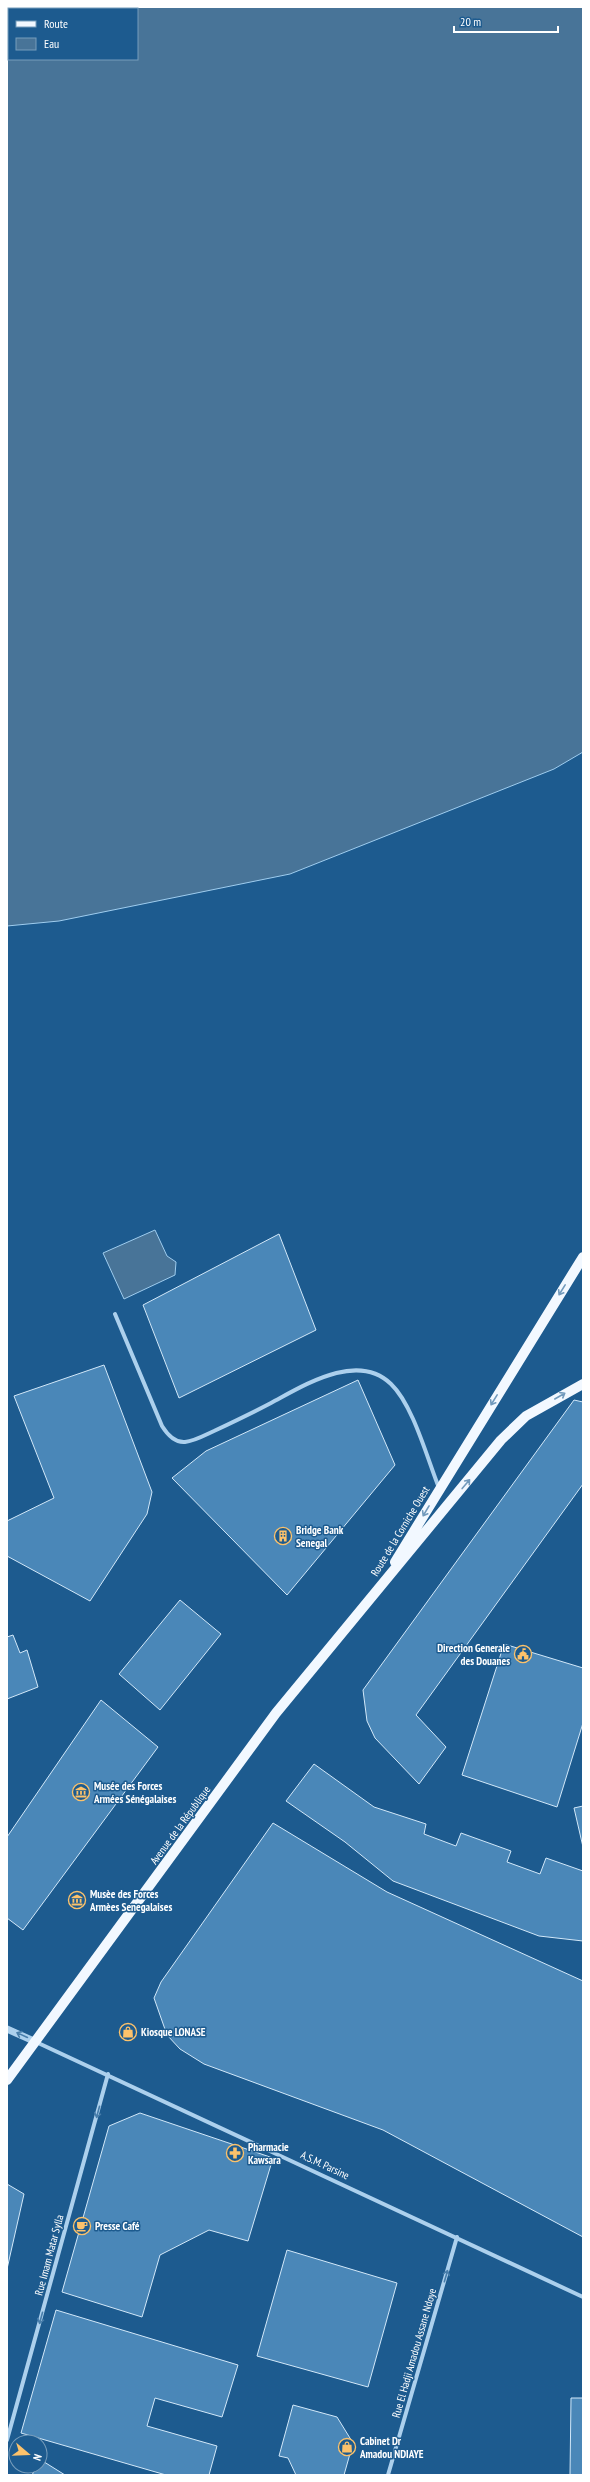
<svg xmlns="http://www.w3.org/2000/svg" width="590" height="2482" viewBox="0 0 590 2482" font-family="'PT Sans Narrow',sans-serif">
	<style>
		.water { fill: #487498; stroke: #9fcdef; fill-rule: evenodd }
		.building { fill: #4a87b8; stroke: #d2e8f9 }
		.lines { fill: none; stroke-linecap: round; stroke-linejoin: round }
		.minor { stroke: #acd0ed; stroke-width: 4 }
		.tertiary { stroke: #acd0ed; stroke-width: 7 }
		.primary { stroke: #f2f8ff; stroke-width: 10 }
		.oneway { stroke: #729abc }
		.oneway2 { stroke: #487eab }
		.labels { text-anchor: middle; stroke-width: 3; stroke-linejoin: round; paint-order: stroke }
		.poi-label { font-size: 11px; font-weight: bold; fill: #fff; stroke: #1d5b8f; text-anchor: start }
		.street-label { font-size: 11px; fill: #fff; stroke: #1d5b8f }
	</style>
	<rect width="100%" height="100%" fill="#1d5b8f"/>
	<path class="water" d="M 7,7 L 583,7 L 583,752 L 554,769 L 290,874 L 59,921 L 7,926 ZM 9,9 L 137,9 L 137,59 L 9,59 Z
		M 155,1230 L 167,1256 L 176,1262 L 175,1275 L 124,1299 L 103,1253 Z"/>
	<path class="building" d="M 279,1234 L 316,1330 L 179,1398 L 143,1305 Z
		M 104,1365 L 152,1492 L 147,1514 L 90,1601 L 7,1556 L 7,1521 L 54,1498 L 14,1396 Z
		M 358,1380 L 395,1465 L 287,1595 L 172,1478 L 206,1451 Z
		M 574,1400 L 583,1402 L 583,1484 L 416,1715 L 446,1747 L 419,1784 L 375,1738 L 367,1721 L 363,1690 Z
		M 180,1600 L 221,1634 L 160,1710 L 119,1674 Z
		M 13,1635 L 20,1653 L 27,1650 L 38,1687 L 7,1699 L 7,1637 Z
		M 504,1644 L 583,1668 L 583,1723 L 557,1807 L 462,1775 Z
		M 101,1700 L 158,1747 L 23,1930 L 7,1918 L 7,1837 Z
		M 314,1764 L 374,1807 L 426,1824 L 424,1834 L 456,1846 L 461,1833 L 511,1851 L 507,1862 L 540,1874 L 546,1858 L 583,1871 L 583,1941 L 539,1936 L 393,1881 L 345,1842 L 286,1801 Z
		M 583,1806 L 583,1847 L 574,1808 Z
		M 273,1823 L 387,1892 L 583,1981 L 583,2237 L 383,2130 L 204,2064 L 180,2049 L 167,2035 L 154,1998 L 161,1982 Z
		M 140,2113 L 273,2158 L 248,2241 L 209,2230 L 160,2255 L 142,2317 L 62,2292 L 109,2126 Z
		M 7,2184 L 24,2194 L 7,2269 Z
		M 287,2250 L 397,2283 L 368,2387 L 257,2356 Z
		M 56,2310 L 238,2365 L 222,2417 L 155,2398 L 147,2426 L 217,2446 L 209,2475 L 166,2475 L 21,2433 Z
		M 571,2398 L 583,2398 L 583,2475 L 570,2475 Z
		M 293,2405 L 337,2417 L 353,2443 L 344,2475 L 296,2475 L 288,2458 L 279,2456 Z
		M 41,2460 L 65,2475 L 32,2475 L 37,2466 L 40,2466 Z"/>
	<g class="lines">
		<path class="minor" d="M 115,1314 L 162,1426 C 167,1434 174,1443 185,1442 C 195,1441 205,1435 214,1431 C 233,1422 252,1413 271,1403 C 303,1386 357,1351 391,1384 C 413,1405 427,1458 439,1488
			M 36,2042 L 583,2297
			M 7,2440 L 108,2074
			M 388,2475 L 457,2237"/>
		<path class="tertiary" d="M 7,2029 L 36,2042"/>
		<path class="primary" d="M 395,1562 L 583,1257
			M 7,2080 L 276,1713 L 501,1440 L 526,1416 L 583,1384"/>
	</g>
	<defs><path id="oneway-shaft" d="M-6 0H5M1.5-3L5.5 0L1.5 3" fill="none" stroke-width="1.6" stroke-linecap="round" stroke-linejoin="round"/></defs>
	<g class="oneway">
		<use href="#oneway-shaft" transform="translate(562 1290) rotate(122)"/>
		<use href="#oneway-shaft" transform="translate(560 1396) rotate(-30)"/>
		<use href="#oneway-shaft" transform="translate(494 1400) rotate(122)"/>
		<use href="#oneway-shaft" transform="translate(466 1484) rotate(-50)"/>
		<use href="#oneway-shaft" transform="translate(426 1511) rotate(121)"/>
	</g>
	<g class="oneway2">
		<use href="#oneway-shaft" transform="translate(22 2035) rotate(-155)"/>
		<use href="#oneway-shaft" transform="translate(98 2112) rotate(105)"/>
		<use href="#oneway-shaft" transform="translate(446 2276) rotate(-74)"/>
		<use href="#oneway-shaft" transform="translate(41 2318) rotate(105)"/>
	</g>
	<defs>
		<g id="building-ring" transform="scale(0.9)"><circle r="9.5" fill="#1d5b8f" stroke="#fcc26b" stroke-width="1.5"/><path d="M-4-6H4V6H1V3H-1V6H-4ZM-2.5-4.3h1.7v1.8h-1.7ZM.8-4.3h1.7v1.8H.8ZM-2.5-1h1.7V.8h-1.7ZM.8-1h1.7V.8H.8Z" fill="#fcc26b"/></g>
		<g id="civic-ring" transform="scale(0.9)"><circle r="9.5" fill="#1d5b8f" stroke="#fcc26b" stroke-width="1.5"/><path d="M-.6-6.5H3V-4.5H.6V-3L4-1V1h2V6H-6V1h2V-1L-.6-3ZM-1.2 2.5V6h2.4V2.5Z" fill="#fcc26b"/></g>
		<g id="museum-ring" transform="scale(0.9)"><circle r="9.5" fill="#1d5b8f" stroke="#fcc26b" stroke-width="1.5"/><path d="M0-6L6-3V-2H-6V-3ZM-5-1h2V3h-2ZM-1-1h2V3h-2ZM3-1h2V3H3ZM-6 4H6V6H-6Z" fill="#fcc26b"/></g>
		<g id="shop-ring" transform="scale(0.9)"><circle r="9.5" fill="#1d5b8f" stroke="#fcc26b" stroke-width="1.5"/><path d="M-5-2.5h2.3a2.7 3.5 0 0 1 5.4 0H5L5.5 6h-11ZM-1.5-2.5h3a1.5 2.3 0 0 0-3 0Z" fill="#fcc26b"/></g>
		<g id="pharmacy-ring" transform="scale(0.9)"><circle r="9.5" fill="#1d5b8f" stroke="#fcc26b" stroke-width="1.5"/><path d="M-2-6h4v4h4v4h-4v4h-4v-4h-4v-4h4Z" fill="#fcc26b"/></g>
		<g id="cafe-ring" transform="scale(0.9)"><circle r="9.5" fill="#1d5b8f" stroke="#fcc26b" stroke-width="1.5"/><path d="M-5.5-4.5H6V0H3Q3 3.5 0 3.5H-2.5Q-5.5 3.5-5.5 0ZM3-3.2v2h1.7v-2ZM-6 4.5H4V6H-6Z" fill="#fcc26b"/></g>
	</defs>
	<g fill-rule="evenodd">
		<use href="#building-ring" x="283" y="1536"/>
		<use href="#civic-ring" x="523" y="1654"/>
		<use href="#museum-ring" x="81" y="1792"/>
		<use href="#museum-ring" x="77" y="1900"/>
		<use href="#shop-ring" x="128" y="2032"/>
		<use href="#pharmacy-ring" x="235" y="2153"/>
		<use href="#cafe-ring" x="82" y="2226"/>
		<use href="#shop-ring" x="347" y="2447"/>
	</g>
	<g class="labels">
		<g class="poi-label">
			<text x="296" y="1534">Bridge Bank<tspan x="296" dy="13">Senegal</tspan></text>
			<text x="510" y="1652" text-anchor="end">Direction Generale<tspan x="510" dy="13">des Douanes</tspan></text>
			<text x="94" y="1790">Musée des Forces<tspan x="94" dy="13">Armées Sénégalaises</tspan></text>
			<text x="90" y="1898">Musèe des Forces<tspan x="90" dy="13">Armèes Senegalaises</tspan></text>
			<text x="141" y="2036">Kiosque LONASE</text>
			<text x="248" y="2151">Pharmacie<tspan x="248" dy="13">Kawsara</tspan></text>
			<text x="95" y="2230">Presse Café</text>
			<text x="360" y="2445">Cabinet Dr<tspan x="360" dy="13">Amadou NDIAYE</tspan></text>
		</g>
		<g class="street-label">
			<text transform="translate(400 1531) rotate(-59)" y="4">Route de la Corniche Ouest</text>
			<text transform="translate(180 1825) rotate(-54)" y="4">Avenue de la République</text>
			<text transform="translate(325 2165) rotate(25)" y="4">A.S.M. Parsine</text>
			<text transform="translate(49 2255) rotate(-75)" y="4">Rue Imam Matar Sylla</text>
			<text transform="translate(414 2353) rotate(-74)" y="4">Rue El Hadji Amadou Assane Ndoye</text>
		</g>
	</g>
	<rect width="590" height="2482" fill="none" stroke="#ffffff" stroke-width="16"/>
	<rect x="8" y="8" width="130" height="52" fill="#1d5b8f" stroke="#779dbc"/>
	<rect x="16" y="21" width="20" height="6" fill="#f2f8ff" stroke="#779dbc"/>
	<text x="44" y="28" font-size="12" fill="#ffffff">Route</text>
	<rect x="16" y="38" width="20" height="12" fill="#487498" stroke="#779dbc"/>
	<text x="44" y="48" font-size="12" fill="#ffffff">Eau</text>
	<g transform="translate(28 2454) rotate(109)"><circle r="19" fill="#1d5b8f" stroke="#779dbc"/>
	<path d="M0-3L7 15L0 10L-7 15Z" fill="#fcc26b"/>
	<text y="-6" font-size="11" font-weight="bold" text-anchor="middle" fill="#ffffff">N</text>
	</g>
	<path d="M454 26v6h104v-6" fill="none" stroke="#ffffff" stroke-width="2"/>
	<text x="460" y="26" font-size="12" fill="#ffffff" stroke="#1d5b8f" stroke-width="3" paint-order="stroke">20 m</text>
</svg>
